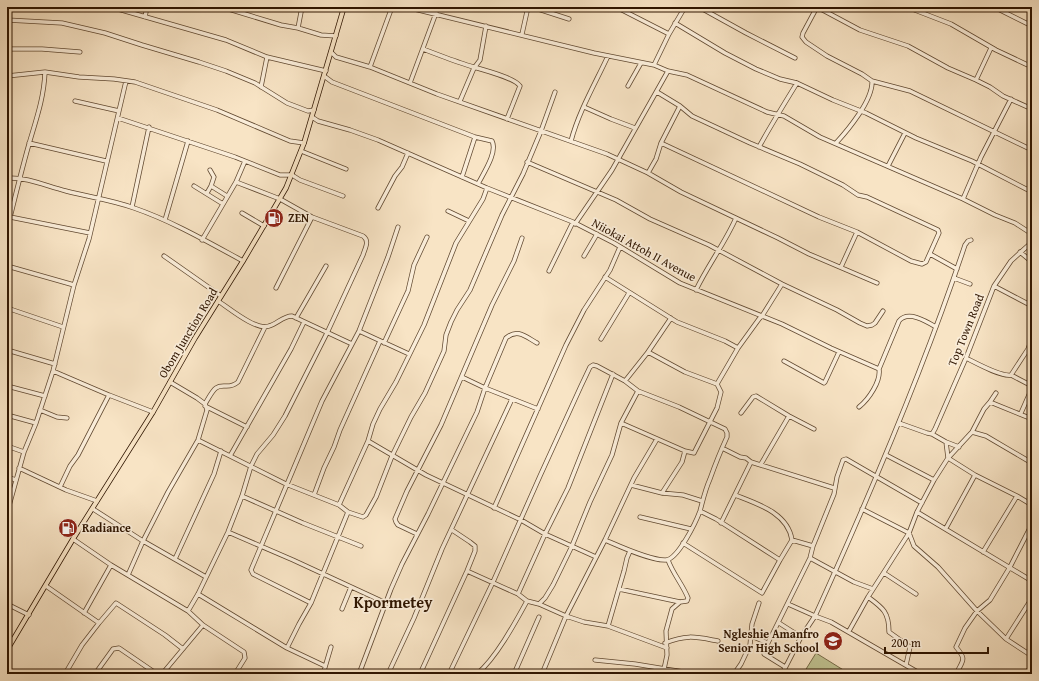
<svg xmlns="http://www.w3.org/2000/svg" width="1039" height="681" viewBox="0 0 1039 681" font-family="'Gentium Book Plus',serif">
	<style>
		.green { fill: #c0c392; stroke: #786c49 }
		.lines { fill: none; stroke-linecap: round; stroke-linejoin: round }
		.minor-casing { stroke: #614931; stroke-width: 5 }
		.major-casing { stroke: #2f1500; stroke-width: 5.5 }
		.minor { stroke: #faedd9; stroke-width: 3.5 }
		.major { stroke: #f8e4c5; stroke-width: 4 }
		.labels { text-anchor: middle; stroke-width: 3.5; stroke-linejoin: round; paint-order: stroke }
		.poi-label { font-size: 12px; font-weight: bold; fill: #2f1500; stroke: #faedd9; text-anchor: start }
		.street-label { font-size: 12px; fill: #2f1500; stroke: #faedd9 }
		.district-label { font-size: 16px; font-weight: bold; fill: #2f1500; stroke: #faedd9 }
	</style>
	<rect width="100%" height="100%" fill="#f8e4c5"/>
	<filter id="stains"><feTurbulence type="fractalNoise" baseFrequency=".005" numOctaves="4"/><feColorMatrix values="0 0 0 0 .2 0 0 0 0 .09 0 0 0 0 .02 0 0 0 .5 -.17"/></filter>
	<radialGradient id="worn" r=".72"><stop offset=".6" stop-color="#630" stop-opacity="0"/><stop offset="1" stop-color="#630" stop-opacity=".3"/></radialGradient>
	<path class="green" d="M 816,653 L 845,671 L 843,674 L 803,674 Z"/>
	<g class="lines">
		<g class="minor-casing">
			<path id="minor" d="M 111,7 L 226,40 L 267,57 L 326,71
				M 222,7 L 281,25 L 298,28 L 321,35 L 336,36
				M 406,7 L 594,53 L 654,65 L 668,71 L 687,75 L 767,112 L 784,116 L 820,137 L 963,199 L 995,215 L 1015,223 L 1032,234
				M 532,7 L 569,19
				M 699,7 L 746,33 L 795,58
				M 817,7 L 803,33 L 802,37 L 806,42 L 827,56 L 862,74 L 872,81 L 910,91 L 1032,150
				M 817,7 L 860,30 L 908,46 L 948,68 L 976,80 L 990,87 L 1003,96 L 1032,109
				M 907,7 L 951,24 L 996,50 L 1032,67
				M 994,7 L 1032,26
				M 620,9 L 669,34
				M 145,17 L 147,7
				M 7,20 L 62,23 L 105,33 L 142,45 L 199,62 L 226,71 L 255,83 L 287,103 L 308,111 L 314,110
				M 675,23 L 725,53 L 756,69 L 780,79 L 797,83 L 833,100 L 866,113 L 916,138 L 972,161 L 1032,192
				M 298,28 L 302,7
				M 522,34 L 528,7
				M 7,49 L 42,49 L 80,52
				M 423,49 C 436,54 449,59 461,63 C 474,68 513,76 520,86 L 507,119
				M 331,52 L 336,57 L 370,67 L 437,94 L 607,154 L 648,173 L 656,159 L 661,143 L 819,217 L 857,232 L 911,261 L 922,264 L 926,262 L 939,233 L 938,230 L 936,229 L 867,197 L 858,195 L 843,185 L 800,164 L 750,143 L 692,116 L 680,106 L 657,92
				M 654,65 L 669,34 L 685,7
				M 370,67 L 392,7
				M 7,76 L 45,72 L 79,77 L 114,79 L 135,82 L 217,110 L 290,141 L 304,143
				M 324,76 L 332,82 L 475,137 L 492,141 C 498,152 483,174 478,184
				M 976,80 L 991,48
				M 410,83 L 436,13
				M 628,86 L 641,63
				M 261,87 L 267,57
				M 75,101 L 119,111
				M 460,101 L 474,68 L 480,60 L 486,26
				M 584,107 L 611,119 L 635,128
				M 312,117 L 318,121 L 350,130 L 378,140 L 487,188 L 573,222 L 614,243 L 680,283 L 782,324 L 831,348 L 879,369 L 899,321 C 908,310 926,321 936,327
				M 118,118 L 235,157 L 280,175 L 292,175 L 300,180 L 343,196
				M 571,141 C 579,111 595,84 608,56
				M 29,143 L 106,161
				M 661,143 L 680,106
				M 836,143 C 848,130 873,100 872,81
				M 759,147 C 771,125 784,104 797,83
				M 301,151 L 346,169
				M 527,162 L 616,200 L 650,219 L 709,245 L 782,284 L 837,310 L 860,323 L 867,326 L 872,325 L 875,323 L 883,311
				M 888,166 L 905,133
				M 648,173 L 681,192 L 778,238 L 809,254 L 877,283
				M 462,177 L 475,137
				M 7,178 C 27,177 46,186 66,191 C 89,197 112,200 134,208 C 172,221 208,242 243,261
				M 194,186 L 223,204
				M 211,186 L 227,196
				M 207,193 L 211,186 L 214,177 L 210,170
				M 963,199 L 981,157 L 1011,99
				M 132,207 L 149,127
				M 378,208 L 395,176 L 402,167 L 408,153
				M 448,211 L 469,221
				M 242,213 L 264,226
				M 10,217 L 90,233
				M 165,220 L 188,141
				M 575,224 L 612,170 L 668,71
				M 7,230 C 14,201 21,172 29,144 C 36,120 44,98 45,72
				M 202,240 L 236,182 L 245,161
				M 1020,252 L 1032,262
				M 930,254 L 957,269
				M 164,256 L 221,296
				M 584,256 L 597,234
				M 7,266 L 74,285
				M 841,267 L 857,232
				M 549,271 L 573,222
				M 605,277 L 677,322 L 725,341 L 738,348
				M 954,278 L 970,284
				M 994,286 L 1032,306
				M 276,288 L 312,217
				M 696,290 C 708,265 725,243 736,218
				M 218,301 C 229,308 256,331 269,326 C 277,324 283,316 292,316 L 352,344
				M 7,308 L 63,327
				M 296,318 L 326,266
				M 359,331 L 409,354
				M 601,339 L 629,293
				M 384,343 L 408,291 L 414,265 L 427,237
				M 7,350 L 55,364
				M 648,352 L 671,318
				M 966,358 C 976,363 1001,377 1011,375 L 1028,349 L 1032,338
				M 784,361 L 824,383 L 825,382 L 839,352
				M 53,371 L 109,395 L 153,412
				M 1011,375 L 1032,386
				M 462,377 L 485,388 L 538,409
				M 717,384 L 738,348 L 759,319 L 762,316 L 782,284
				M 7,386 L 45,396
				M 990,402 L 996,393
				M 205,404 C 208,399 212,391 216,388 C 223,383 229,390 238,382 L 265,327
				M 205,406 L 247,427
				M 859,407 C 869,399 881,381 879,369
				M 40,410 L 57,417 L 67,418
				M 741,413 L 753,397 L 756,396 L 789,416 L 814,429
				M 1021,413 L 1032,388
				M 7,415 L 36,423
				M 1032,419 L 990,402 L 984,409 L 972,432 L 948,458 L 975,475 L 1017,496 L 1032,505
				M 621,423 L 685,451 L 694,453 L 717,408 L 721,392 L 717,384 L 685,372 L 648,352 L 625,381
				M 899,423 L 927,433 L 932,434 L 946,442 L 959,447
				M 972,432 L 986,436 L 1032,463
				M 932,434 L 935,429 L 966,358 L 994,286 L 1011,261 L 1032,242
				M 198,440 L 286,484 L 339,505 L 348,512 L 363,517 L 366,515 L 376,497 L 392,456 L 411,417 L 425,393 L 444,351 L 446,335 L 451,322 L 457,310 L 470,290 L 502,215 L 523,174 L 541,131 L 555,92
				M 368,441 L 426,475 L 521,520 L 545,534 L 596,557
				M 7,446 L 24,452
				M 722,448 L 740,457 L 746,458 L 751,462 L 834,488
				M 886,455 L 934,480
				M 230,456 L 291,349 L 304,322
				M 761,464 L 789,416
				M 19,468 L 66,490 L 97,501
				M 7,477 L 16,480
				M 631,485 L 662,493 L 683,495 L 702,501
				M 60,487 L 70,466 L 78,455 L 109,395
				M 662,493 L 682,462 L 685,451
				M 314,495 L 324,468 L 334,447 L 340,430 L 380,341
				M 735,495 C 758,504 788,513 792,540
				M 242,496 L 303,523 L 361,546
				M 339,505 L 368,441 L 373,424 L 380,409 L 396,382 L 424,325 L 456,243 L 483,199 L 487,188
				M 494,508 L 566,345 L 584,310 L 610,270 L 620,247
				M 93,509 L 143,541 L 206,577
				M 862,509 L 909,533 L 914,546 L 938,567 L 977,611 L 1006,639 L 1032,656
				M 700,511 L 716,519 L 780,560
				M 917,512 L 1032,581
				M 7,513 L 24,452 L 36,423 L 53,371 L 74,285 L 89,239 L 126,81
				M 640,517 L 691,529
				M 721,523 L 751,462
				M 946,528 L 975,475
				M 228,532 L 293,560 L 386,603
				M 417,534 L 398,525 L 396,522 L 395,519 L 407,491 L 441,425 L 492,305 L 514,261 L 522,238
				M 73,539 L 111,565 L 188,611 L 203,625 L 244,652 L 245,658 L 235,674
				M 683,543 L 762,593 L 780,560 L 792,540 L 813,546
				M 983,552 L 1017,496
				M 810,558 L 854,582 L 873,589
				M 175,559 L 214,474 L 221,451
				M 467,571 L 518,594 L 527,601 L 539,604 L 566,616 L 584,622 L 608,626 L 667,648
				M 884,573 L 916,594
				M 128,575 L 143,541 L 168,492 L 198,440 L 207,410 L 205,404 L 197,398 L 170,382
				M 46,586 L 99,623
				M 619,589 L 680,602 L 687,601 L 688,598 C 683,585 673,574 668,560
				M 198,594 L 287,648 L 325,666
				M 518,594 L 545,534 L 568,488 L 613,374
				M 868,597 C 883,608 889,612 889,632 L 910,647 L 906,665
				M 311,603 L 253,574 L 251,570 L 322,401 L 359,331 L 388,257 L 398,227
				M 7,604 L 29,615
				M 539,604 L 545,598 L 553,585 L 572,546 L 590,502 L 612,455 L 621,423 L 638,391
				M 788,604 L 815,616 L 831,622 L 921,674
				M 342,609 L 351,587
				M 188,611 L 198,594 L 228,532 L 242,496 L 251,466 L 257,454 L 273,435 L 285,416 L 327,333 L 363,255 C 365,248 370,241 363,236 L 312,217 L 280,199 L 236,182
				M 84,613 L 111,565
				M 779,623 L 801,637
				M 608,626 L 624,571 L 627,558 L 630,551
				M 849,631 L 868,597 L 909,533 L 917,512 L 934,480 L 948,458 L 946,442
				M 751,636 L 768,643
				M 1006,639 L 1032,598
				M 665,643 C 687,634 696,637 718,641
				M 287,648 L 299,624 L 311,603 L 348,512
				M 595,660 L 635,664 L 696,674
				M 785,667 L 764,654 L 764,651 L 810,558 L 813,546 L 834,494 L 837,477 L 843,460 L 846,459 L 922,503
				M 480,671 L 487,674
				M 65,674 L 82,645 L 99,623 L 116,603 L 165,635 L 183,649
				M 95,674 L 113,649 L 119,648 L 157,674
				M 162,674 L 203,625
				M 323,674 L 331,647
				M 359,674 L 391,589 L 402,564 L 428,514 L 477,412 L 485,388 L 506,338 C 518,328 526,337 537,343
				M 388,674 L 414,618 L 442,549 L 512,399
				M 420,674 L 467,571 L 475,551 L 475,546 L 470,542 L 452,530
				M 449,674 L 493,582 L 540,476 L 581,386 L 590,367 L 593,365 L 597,366 L 625,381 L 638,391 L 679,407 L 725,429 L 727,433 L 727,437 C 721,450 715,465 710,479 C 705,490 703,500 700,511 C 696,522 678,559 666,560 C 651,561 619,546 605,540
				M 477,674 C 496,658 515,623 527,601
				M 514,674 L 539,617
				M 542,674 L 566,616 L 605,540 L 634,478 L 657,439
				M 663,674 L 667,655 L 666,631 L 672,609 L 680,602
				M 734,674 L 741,664 L 750,645 L 752,624 L 759,603
				M 782,674 L 801,637 L 815,616 C 870,495 923,371 965,245 L 968,241 L 971,240
				M 956,674 C 963,660 967,660 956,647 L 965,628 L 977,611 L 990,600 L 1010,567 L 1032,524
				M 1026,674 L 1032,665"/>
		</g>
		<g class="major-casing">
			<path id="major" d="M 7,650 L 73,539 L 153,412 L 195,338 L 243,261 L 286,188 L 304,143 L 344,7"/>
		</g>
		<use href="#minor" class="minor"/>
		<use href="#major" class="major"/>
	</g>
	<defs>
		<g id="fuel-disc" transform="scale(1)"><circle r="9.5" fill="#8f2418" stroke="#faedd9"/><path d="M-5.5-6h7V0h2V4h1.3V-2.5L3-4.5l.8-.8L6-3V5H2.5V1h-1V6h-7ZM-4.2-4.7v3.2H.2V-4.7Z" fill="#fff"/></g>
		<g id="school-disc" transform="scale(1)"><circle r="9.5" fill="#8f2418" stroke="#faedd9"/><path d="M0-5L7-2L0 1L-7-2ZM-4 1L0 2.5L4 1V4Q0 6-4 4Z" fill="#fff"/></g>
	</defs>
	<g fill-rule="evenodd">
		<use href="#fuel-disc" x="274" y="218"/>
		<use href="#fuel-disc" x="68" y="528"/>
		<use href="#school-disc" x="833" y="641"/>
	</g>
	<g class="labels">
		<g class="poi-label">
			<text x="288" y="222">ZEN</text>
			<text x="82" y="532">Radiance</text>
			<text x="819" y="638" text-anchor="end">Ngleshie Amanfro<tspan x="819" dy="14">Senior High School</tspan></text>
		</g>
		<g class="street-label">
			<text transform="translate(644 250) rotate(29)" y="4">Niiokai Attoh II Avenue</text>
			<text transform="translate(966 330) rotate(-68)" y="4">Top Town Road</text>
			<text transform="translate(188 333) rotate(-59)" y="4">Obom Junction Road</text>
		</g>
		<g class="district-label">
			<text x="393" y="608">Kpormetey</text>
		</g>
	</g>
	<rect width="1039" height="681" fill="none" stroke="#f8e4c5" stroke-width="24"/>
	<rect x="8" y="8" width="1023" height="665" fill="none" stroke="#2f1500" stroke-width="2"/>
	<rect x="12" y="12" width="1015" height="657" fill="none" stroke="#2f1500"/>
	<path d="M885 647v6h103v-6" fill="none" stroke="#2f1500" stroke-width="2"/>
	<text x="891" y="647" font-size="12" fill="#2f1500" stroke="#faedd9" stroke-width="3" paint-order="stroke">200 m</text>
	<rect width="100%" height="100%" filter="url(#stains)"/>
	<rect width="100%" height="100%" fill="url(#worn)"/>
</svg>
